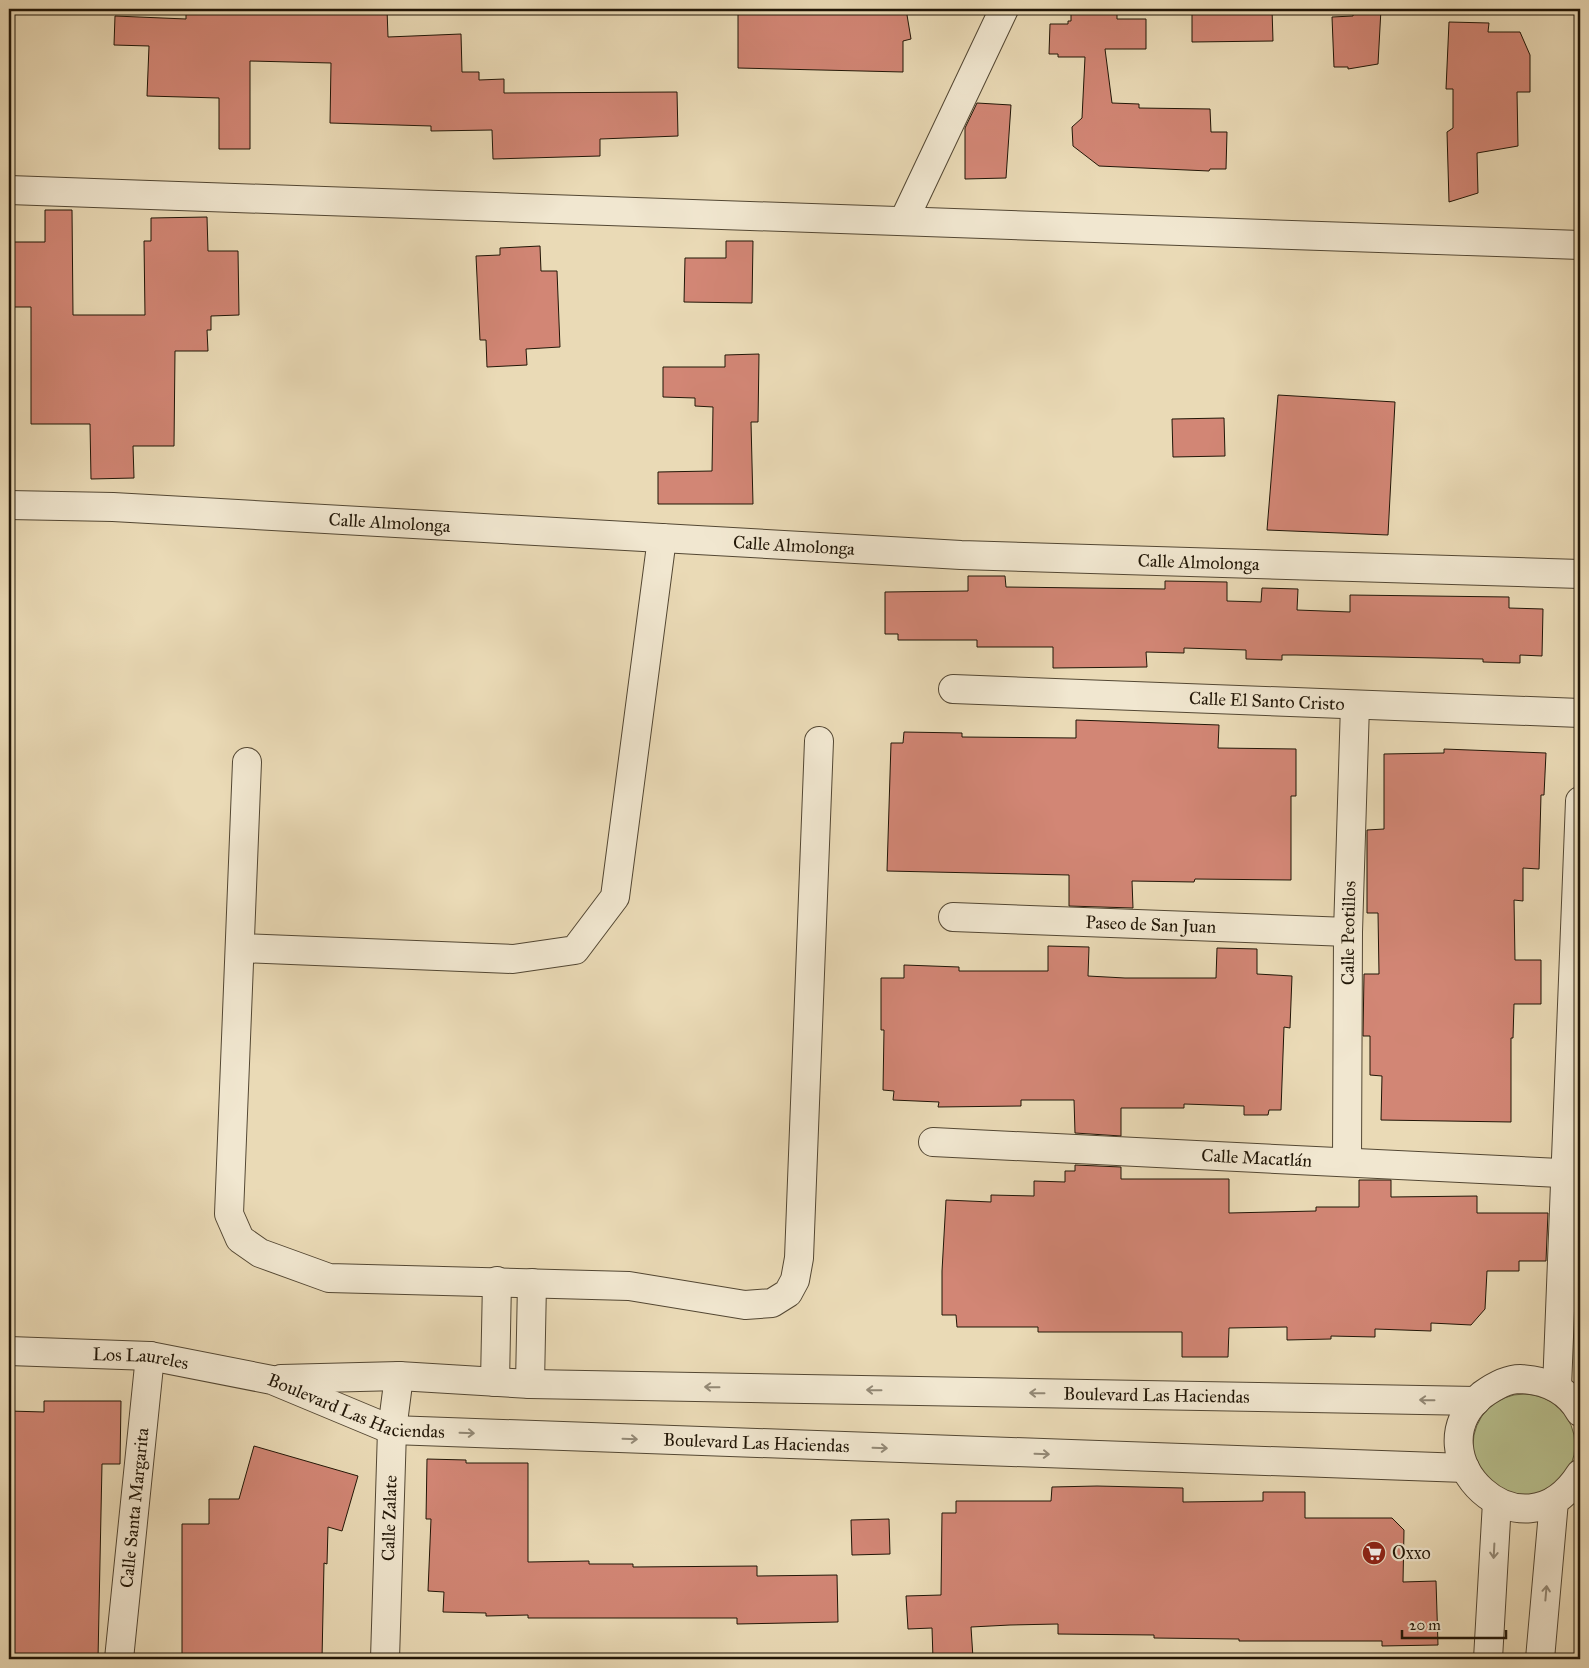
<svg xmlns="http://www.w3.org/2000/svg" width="1589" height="1668" viewBox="0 0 1589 1668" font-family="'IM FELL Great Primer',serif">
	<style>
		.green { fill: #b7bf8d; stroke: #6c6a4a }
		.building { fill: #d28675; stroke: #211607 }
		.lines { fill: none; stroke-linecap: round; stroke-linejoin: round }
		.minor-casing { stroke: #534733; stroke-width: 30 }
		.minor { stroke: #f1e7d0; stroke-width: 28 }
		.oneway { stroke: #938976 }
		.labels { text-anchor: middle; stroke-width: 4.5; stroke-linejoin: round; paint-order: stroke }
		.street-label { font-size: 18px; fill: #211607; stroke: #f1e7d0 }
		.poi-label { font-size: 18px; fill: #211607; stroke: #f1e7d0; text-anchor: start }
	</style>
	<rect width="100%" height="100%" fill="#eadab6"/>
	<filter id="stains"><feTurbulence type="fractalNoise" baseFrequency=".004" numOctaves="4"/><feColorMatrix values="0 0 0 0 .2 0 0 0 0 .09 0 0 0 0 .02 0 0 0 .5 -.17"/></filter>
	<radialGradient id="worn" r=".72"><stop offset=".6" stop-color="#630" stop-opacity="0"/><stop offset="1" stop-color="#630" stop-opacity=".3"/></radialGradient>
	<path class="green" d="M1473 1445a51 51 0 1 1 102 0a51 51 0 1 1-102 0Z"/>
	<path class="building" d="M 186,9 L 387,9 L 388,37 L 461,34 L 462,72 L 479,72 L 479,80 L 504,79 L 504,93 L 677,92 L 678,136 L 600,139 L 600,156 L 493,159 L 492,130 L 431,131 L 431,126 L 330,123 L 331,63 L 250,61 L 250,149 L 219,149 L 219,98 L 147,96 L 149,46 L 114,45 L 115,16 L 186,19 Z
		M 738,9 L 770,9 L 770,14 L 834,14 L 834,9 L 906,9 L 911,39 L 903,41 L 903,72 L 738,68 Z
		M 1071,9 L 1117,9 L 1117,19 L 1146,19 L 1146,49 L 1105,49 L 1112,103 L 1139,104 L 1139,108 L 1210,109 L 1211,132 L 1227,132 L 1226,169 L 1210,169 L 1209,171 L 1099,166 L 1073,146 L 1072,127 L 1082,118 L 1085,57 L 1058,57 L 1058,54 L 1049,54 L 1050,24 L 1068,24 L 1068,21 L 1071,21 Z
		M 1192,9 L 1272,9 L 1273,41 L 1192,42 Z
		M 1354,9 L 1381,9 L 1378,64 L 1348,69 L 1348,67 L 1334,67 L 1332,17 L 1353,16 Z
		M 1449,22 L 1489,23 L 1488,32 L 1520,32 L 1530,55 L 1530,92 L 1517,92 L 1518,146 L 1477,153 L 1478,193 L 1449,202 L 1447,132 L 1453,128 L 1453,89 L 1446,89 Z
		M 977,103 L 1011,105 L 1006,178 L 965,179 L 965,128 Z
		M 45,210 L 72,210 L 73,315 L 145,315 L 144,241 L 151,241 L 151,218 L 207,217 L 208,251 L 238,251 L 239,315 L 211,316 L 211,330 L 207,330 L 208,351 L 175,351 L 174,446 L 133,446 L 134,478 L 91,479 L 90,424 L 31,424 L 31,307 L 9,307 L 9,242 L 45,242 Z
		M 726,241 L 753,241 L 752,303 L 684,302 L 685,258 L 726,258 Z
		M 540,246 L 541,271 L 557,271 L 560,347 L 526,349 L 527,365 L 487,367 L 486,340 L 480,340 L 476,256 L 500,255 L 500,248 Z
		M 759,354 L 758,422 L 751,422 L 753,504 L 658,504 L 658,472 L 712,471 L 713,407 L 695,406 L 695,398 L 663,397 L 663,367 L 725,367 L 725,355 Z
		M 1278,395 L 1395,402 L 1388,535 L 1267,530 Z
		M 1224,418 L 1225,456 L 1173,457 L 1172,419 Z
		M 968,576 L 1005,576 L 1006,587 L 1165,589 L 1165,581 L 1227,582 L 1227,601 L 1261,602 L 1262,588 L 1298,589 L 1297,610 L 1350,612 L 1350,595 L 1509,597 L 1509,608 L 1543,609 L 1542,656 L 1520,655 L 1520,663 L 1483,662 L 1483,659 L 1296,655 L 1282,655 L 1282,660 L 1246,659 L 1246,650 L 1184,648 L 1184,653 L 1146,652 L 1147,667 L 1053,668 L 1053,647 L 977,647 L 977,640 L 898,640 L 898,634 L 885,634 L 885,592 L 968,591 Z
		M 1076,720 L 1219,725 L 1218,748 L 1296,749 L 1296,796 L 1291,796 L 1291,880 L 1195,879 L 1194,882 L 1132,881 L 1133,908 L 1069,906 L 1069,875 L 887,871 L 891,743 L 903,743 L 904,732 L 962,733 L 962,737 L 1076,738 Z
		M 1444,749 L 1546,753 L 1544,795 L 1541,795 L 1539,869 L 1523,868 L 1523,901 L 1514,900 L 1515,960 L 1541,960 L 1541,1004 L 1514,1004 L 1513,1038 L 1511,1038 L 1511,1122 L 1381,1120 L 1382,1076 L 1370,1075 L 1370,1036 L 1363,1036 L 1364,974 L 1379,974 L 1378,913 L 1367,913 L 1367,830 L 1384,829 L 1384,754 L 1444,753 Z
		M 1048,946 L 1089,947 L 1088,976 L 1125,978 L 1216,978 L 1217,948 L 1257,949 L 1257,974 L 1292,976 L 1290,1028 L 1284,1027 L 1281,1110 L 1269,1110 L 1268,1115 L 1244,1115 L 1244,1106 L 1184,1104 L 1184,1108 L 1121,1108 L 1121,1136 L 1075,1133 L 1074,1100 L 1021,1100 L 1021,1106 L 938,1107 L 939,1102 L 893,1100 L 894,1091 L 883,1090 L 884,1030 L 881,1030 L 881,978 L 904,978 L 904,965 L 959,967 L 959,971 L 1048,971 Z
		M 1075,1165 L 1121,1167 L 1121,1179 L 1229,1179 L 1229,1213 L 1316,1211 L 1316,1207 L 1359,1207 L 1359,1180 L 1391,1180 L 1391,1197 L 1477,1196 L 1477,1213 L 1548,1213 L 1546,1261 L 1519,1261 L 1519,1271 L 1487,1271 L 1485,1309 L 1471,1325 L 1431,1323 L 1431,1331 L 1375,1329 L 1375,1337 L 1331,1336 L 1331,1339 L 1287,1340 L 1287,1327 L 1229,1328 L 1228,1357 L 1182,1357 L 1182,1332 L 1038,1332 L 1038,1327 L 957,1327 L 956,1315 L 942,1315 L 942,1271 L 946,1200 L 991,1202 L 991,1195 L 1034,1196 L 1034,1181 L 1065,1182 L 1065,1171 L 1075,1171 Z
		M 1580,1213 L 1580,1260 L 1578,1260 Z
		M 44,1401 L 121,1401 L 120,1464 L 102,1464 L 98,1659 L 9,1659 L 9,1411 L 44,1412 Z
		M 254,1446 L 358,1476 L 342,1531 L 328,1527 L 327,1564 L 324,1563 L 322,1659 L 182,1659 L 182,1524 L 209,1524 L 209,1499 L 239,1499 Z
		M 427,1459 L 466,1460 L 466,1463 L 528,1463 L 528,1562 L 589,1561 L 589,1564 L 633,1564 L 633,1567 L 757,1566 L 757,1576 L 837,1575 L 838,1622 L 737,1624 L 737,1618 L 528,1618 L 528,1615 L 486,1616 L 486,1613 L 443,1612 L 444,1592 L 428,1591 L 431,1519 L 426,1519 Z
		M 1097,1486 L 1183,1488 L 1183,1502 L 1263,1501 L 1263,1492 L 1305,1492 L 1305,1518 L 1392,1518 L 1404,1530 L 1403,1582 L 1436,1581 L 1438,1645 L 1382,1646 L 1382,1641 L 1239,1641 L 1239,1639 L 1154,1638 L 1154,1635 L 1058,1634 L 1058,1624 L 1010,1625 L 971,1627 L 973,1658 L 933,1659 L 932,1628 L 908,1629 L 906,1596 L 941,1595 L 942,1513 L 956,1513 L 956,1501 L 1051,1501 L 1052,1487 Z
		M 889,1519 L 890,1554 L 852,1555 L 851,1520 Z"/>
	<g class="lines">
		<g class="minor-casing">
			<g id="minor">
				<path d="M 9,190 L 1580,245"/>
				<path d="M 904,220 L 1004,9"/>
				<path id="s1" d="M 9,505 L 113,507 L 961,555 L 1580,574"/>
				<path id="s2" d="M 953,689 L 1580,713"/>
				<path d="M 247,762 L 229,1214 L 240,1239 L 260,1253 L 329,1278 L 629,1286 L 745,1305 L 772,1303 L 788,1293 L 795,1280 L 799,1258 L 819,741"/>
				<path id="s3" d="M 953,917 L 1348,932"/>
				<path d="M 240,948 L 513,959 L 575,950 L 615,897 L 662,538"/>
				<path id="s4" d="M 933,1142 L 1580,1174"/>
				<path id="s5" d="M 1347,1162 L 1348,932 L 1355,705"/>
				<path id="s6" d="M 9,1351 L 150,1356 L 272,1380 L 392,1430 L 1465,1468"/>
				<path id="s7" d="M 281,1379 L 399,1376 L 530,1384 L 1476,1401"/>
				<path d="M 495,1382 L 497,1281"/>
				<path d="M 530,1384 L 532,1283"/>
				<path d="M 1557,1388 L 1580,801"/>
				<path d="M 1580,1412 C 1567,1389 1546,1380 1520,1379 C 1506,1379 1493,1387 1482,1395 C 1410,1454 1522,1565 1580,1474"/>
				<path id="s8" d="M 119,1659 L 150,1356"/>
				<path id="s9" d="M 385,1659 L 392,1430 L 399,1376"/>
				<path d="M 1488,1659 L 1497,1502"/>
				<path d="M 1540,1659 L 1554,1501"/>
			</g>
		</g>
		<use href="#minor" class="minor"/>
	</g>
	<defs><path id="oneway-shaft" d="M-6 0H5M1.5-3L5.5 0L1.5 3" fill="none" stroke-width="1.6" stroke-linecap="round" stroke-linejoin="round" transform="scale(1.25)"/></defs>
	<g class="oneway">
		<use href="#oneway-shaft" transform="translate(712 1387) rotate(-179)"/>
		<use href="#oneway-shaft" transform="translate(874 1390) rotate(-179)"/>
		<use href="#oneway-shaft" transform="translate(1037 1393) rotate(-179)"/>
		<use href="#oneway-shaft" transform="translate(1427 1400) rotate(-179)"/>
		<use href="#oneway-shaft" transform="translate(467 1433) rotate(2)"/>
		<use href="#oneway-shaft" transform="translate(630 1439) rotate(2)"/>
		<use href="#oneway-shaft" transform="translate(880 1448) rotate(2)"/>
		<use href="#oneway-shaft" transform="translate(1042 1454) rotate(2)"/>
		<use href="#oneway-shaft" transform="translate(1494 1551) rotate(93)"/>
		<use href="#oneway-shaft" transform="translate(1546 1593) rotate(-85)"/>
	</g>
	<defs>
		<g id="supermarket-disc" transform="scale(1.25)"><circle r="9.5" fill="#8f2418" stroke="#f1e7d0"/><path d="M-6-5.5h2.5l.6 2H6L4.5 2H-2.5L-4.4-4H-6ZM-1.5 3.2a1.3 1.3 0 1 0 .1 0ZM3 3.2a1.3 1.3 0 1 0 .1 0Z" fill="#fff"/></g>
	</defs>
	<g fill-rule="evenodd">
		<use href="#supermarket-disc" x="1374" y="1553"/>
	</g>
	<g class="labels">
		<g class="street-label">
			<text dy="6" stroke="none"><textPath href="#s1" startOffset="381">Calle Almolonga</textPath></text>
			<text dy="6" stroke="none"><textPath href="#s1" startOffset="786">Calle Almolonga</textPath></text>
			<text dy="6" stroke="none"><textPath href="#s1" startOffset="1191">Calle Almolonga</textPath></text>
			<text dy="6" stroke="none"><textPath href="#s2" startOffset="314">Calle El Santo Cristo</textPath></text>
			<text dy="6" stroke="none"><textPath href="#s3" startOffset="198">Paseo de San Juan</textPath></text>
			<text dy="6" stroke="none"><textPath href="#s5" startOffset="229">Calle Peotillos</textPath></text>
			<text dy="6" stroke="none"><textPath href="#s4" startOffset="324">Calle Macatlán</textPath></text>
			<text dy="6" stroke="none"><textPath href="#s6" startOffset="132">Los Laureles</textPath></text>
			<text dy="6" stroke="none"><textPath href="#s7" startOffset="876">Boulevard Las Haciendas</textPath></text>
			<text dy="6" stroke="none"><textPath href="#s6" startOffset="355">Boulevard Las Haciendas</textPath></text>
			<text dy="6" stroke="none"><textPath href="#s6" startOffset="760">Boulevard Las Haciendas</textPath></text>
			<text dy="6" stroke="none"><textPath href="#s8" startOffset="152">Calle Santa Margarita</textPath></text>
			<text dy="6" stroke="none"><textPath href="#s9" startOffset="141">Calle Zalate</textPath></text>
		</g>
		<g class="poi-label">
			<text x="1392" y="1559">Oxxo</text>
		</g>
	</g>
	<rect width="1589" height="1668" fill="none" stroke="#eadab6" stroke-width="30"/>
	<rect x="10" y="10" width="1569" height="1648" fill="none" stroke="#211607" stroke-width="2.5"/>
	<rect x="15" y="15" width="1559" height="1638" fill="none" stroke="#211607"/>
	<path d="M1402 1630v8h104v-8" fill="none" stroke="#211607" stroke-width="2.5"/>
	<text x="1409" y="1630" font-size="15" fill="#211607" stroke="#f1e7d0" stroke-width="4" paint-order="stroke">20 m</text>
	<rect width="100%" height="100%" filter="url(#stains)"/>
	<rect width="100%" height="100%" fill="url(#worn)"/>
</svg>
